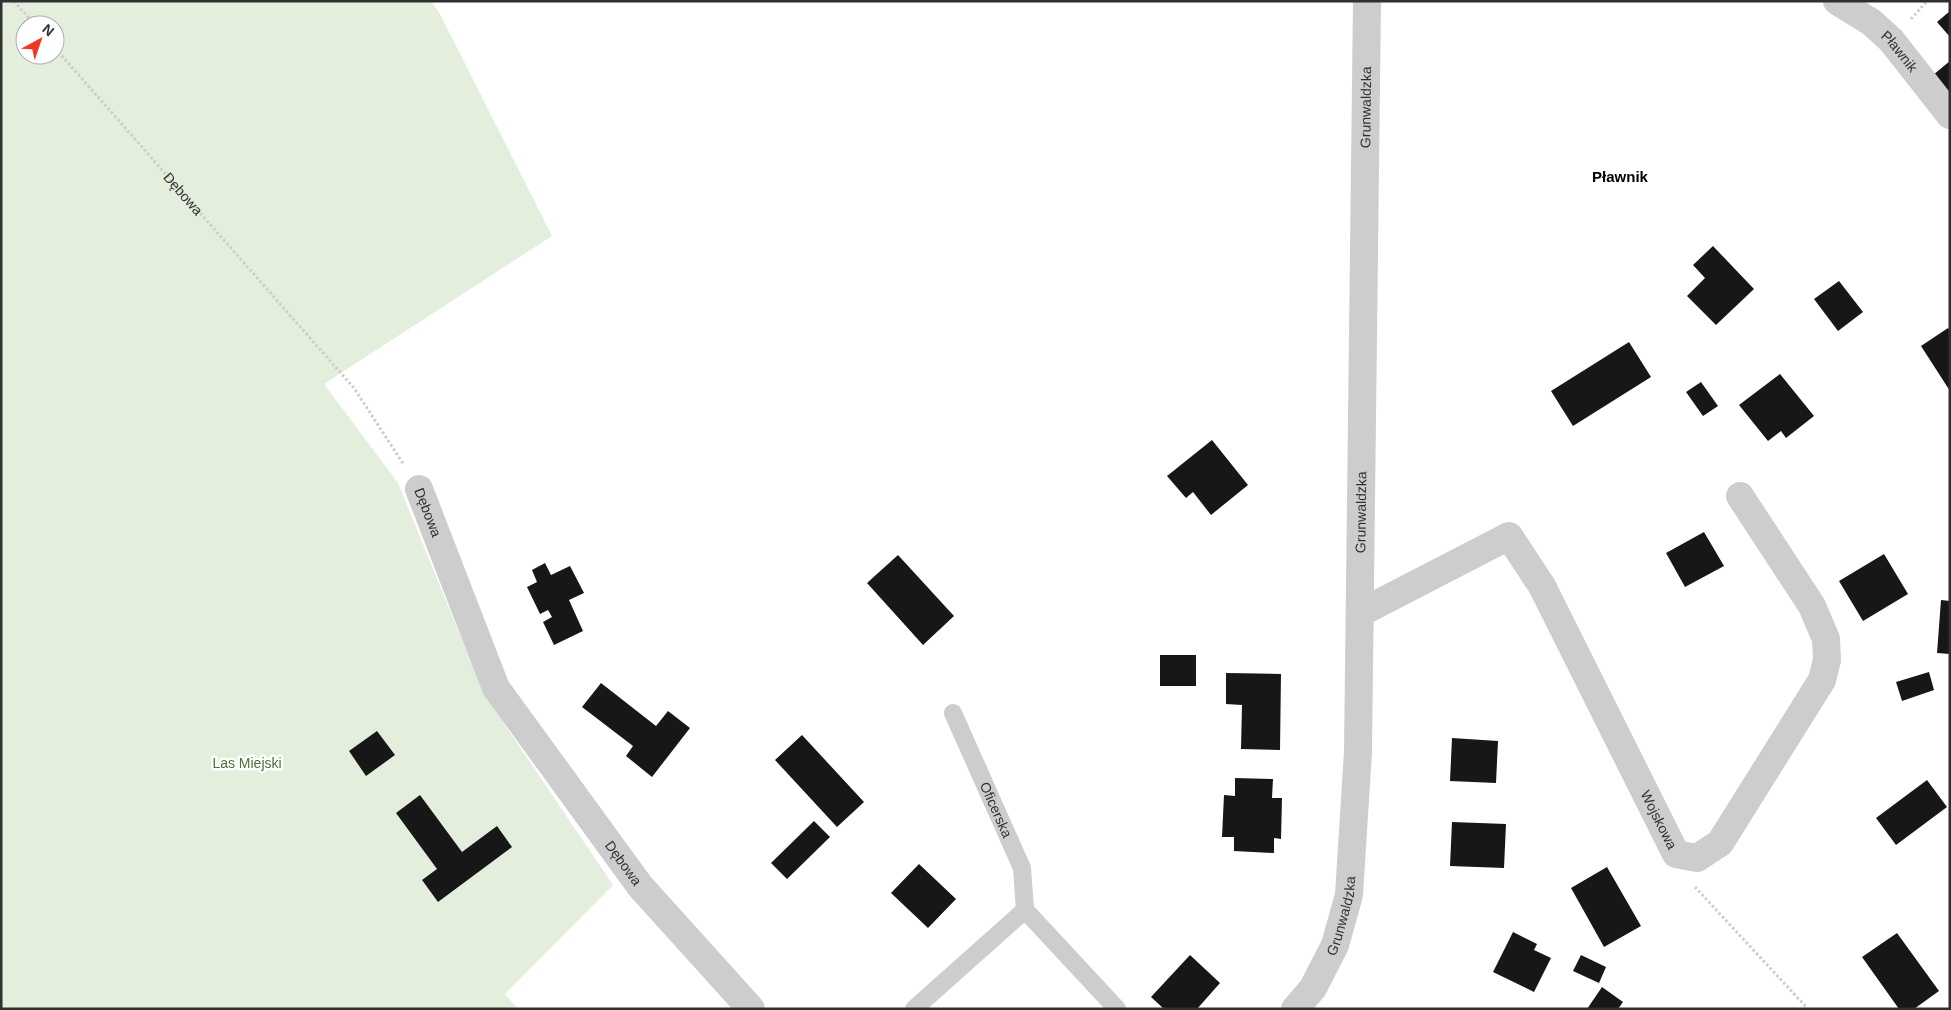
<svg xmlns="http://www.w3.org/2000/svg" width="1951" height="1010" viewBox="0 0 1951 1010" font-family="Arial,sans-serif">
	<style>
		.green { fill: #e3eedd; fill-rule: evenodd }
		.building { fill: #171717 }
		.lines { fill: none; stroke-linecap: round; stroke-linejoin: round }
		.path { stroke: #cdcdcd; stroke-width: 3; stroke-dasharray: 2.5 2.5; stroke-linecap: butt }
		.lane { stroke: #cdcdcd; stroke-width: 18 }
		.street { stroke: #cdcdcd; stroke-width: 28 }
		.labels { text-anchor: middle; stroke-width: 5; stroke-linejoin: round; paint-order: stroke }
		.street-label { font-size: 14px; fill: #303030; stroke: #fff }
		.park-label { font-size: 14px; fill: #4a6f3a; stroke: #fff }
		.neighbourhood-label { font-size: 15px; font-weight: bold; fill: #000; stroke: #fff }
	</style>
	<rect width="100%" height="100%" fill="#fff"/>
	<path class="green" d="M 1,1 L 431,1 L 440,14 L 552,236 L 324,384 L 398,483 L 484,694 L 613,885 L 505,994 L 518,1009 L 1,1009 ZM 25,25 L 55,25 L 55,55 L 25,55 Z"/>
	<path class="building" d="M 1950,11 L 1950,37 L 1937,22 Z
		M 1950,61 L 1950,95 L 1933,75 Z
		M 1713,246 L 1754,289 L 1716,325 L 1687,296 L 1705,278 L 1693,265 Z
		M 1839,281 L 1863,312 L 1838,331 L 1814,299 Z
		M 1948,328 L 1950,331 L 1950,391 L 1921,346 Z
		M 1629,342 L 1651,377 L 1573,426 L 1551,391 Z
		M 1780,374 L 1814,416 L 1786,438 L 1781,431 L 1768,441 L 1739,405 Z
		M 1701,382 L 1718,406 L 1703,416 L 1686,392 Z
		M 1212,440 L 1248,485 L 1211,515 L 1193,492 L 1186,498 L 1167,476 Z
		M 1704,532 L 1724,566 L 1685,587 L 1666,553 Z
		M 1884,554 L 1908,594 L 1863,621 L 1839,581 Z
		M 898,555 L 954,616 L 923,645 L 867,583 Z
		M 545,563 L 551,575 L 570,566 L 584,593 L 569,600 L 583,631 L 554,645 L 543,622 L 552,617 L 548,610 L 540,614 L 527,587 L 537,582 L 532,570 Z
		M 1941,600 L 1950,601 L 1950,654 L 1937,653 Z
		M 1160,655 L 1196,655 L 1196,686 L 1160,686 Z
		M 1929,672 L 1934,690 L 1902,701 L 1896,682 Z
		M 1226,673 L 1281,674 L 1280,750 L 1241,749 L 1242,705 L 1226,704 Z
		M 601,683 L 656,726 L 668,711 L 690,728 L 652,777 L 626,756 L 633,746 L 582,707 Z
		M 377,731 L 395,755 L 366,776 L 349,751 Z
		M 802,735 L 864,802 L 837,827 L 775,760 Z
		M 1452,738 L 1498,741 L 1496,783 L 1450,781 Z
		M 1235,778 L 1273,779 L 1272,798 L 1282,798 L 1281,839 L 1274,838 L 1274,853 L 1234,851 L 1234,837 L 1222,837 L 1224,795 L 1235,796 Z
		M 1927,780 L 1947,807 L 1896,845 L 1876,818 Z
		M 420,795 L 462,852 L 497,826 L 512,847 L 438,902 L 422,880 L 437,869 L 396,813 Z
		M 814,821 L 830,837 L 787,879 L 771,863 Z
		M 1452,822 L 1506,824 L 1504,868 L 1450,866 Z
		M 919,864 L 956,899 L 928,928 L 891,893 Z
		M 1607,867 L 1641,926 L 1604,947 L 1571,888 Z
		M 1513,932 L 1537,944 L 1534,950 L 1551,958 L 1534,992 L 1493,972 Z
		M 1897,933 L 1939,991 L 1914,1009 L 1899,1009 L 1862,957 Z
		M 1190,955 L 1220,983 L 1197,1009 L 1164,1009 L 1151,997 Z
		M 1581,955 L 1606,967 L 1599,983 L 1573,971 Z
		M 1602,987 L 1623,1002 L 1618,1009 L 1587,1009 Z"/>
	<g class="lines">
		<g class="path">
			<path d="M 14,1 L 35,25"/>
			<path d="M 1911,19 L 1927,1"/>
			<path id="s1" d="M 55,48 L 354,388 L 404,465"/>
			<path d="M 1695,887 L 1808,1009"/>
		</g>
		<g class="lane">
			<path id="s2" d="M 953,713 L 1022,868 L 1025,910"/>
			<path d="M 914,1009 L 1025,910 L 1117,1009"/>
		</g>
		<g class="street">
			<path id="s3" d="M 1837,1 L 1871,22 L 1891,40 L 1950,115"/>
			<path id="s4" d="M 419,489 L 496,688 L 640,886 L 751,1009"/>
			<path id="s5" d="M 1360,613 L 1509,536 L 1542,586 L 1676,854 L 1697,858 L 1720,843 L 1822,680 L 1827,660 L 1826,639 L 1812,606 L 1740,496"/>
			<path id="s6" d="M 1295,1009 L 1313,988 L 1335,945 L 1349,895 L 1358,752 L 1367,1"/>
		</g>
	</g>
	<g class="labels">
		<g class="street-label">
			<text dy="5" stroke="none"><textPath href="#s3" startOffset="81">Pławnik</textPath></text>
			<text dy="5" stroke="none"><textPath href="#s6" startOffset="916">Grunwaldzka</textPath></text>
			<text dy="5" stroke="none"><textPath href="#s1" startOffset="194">Dębowa</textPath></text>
			<text dy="5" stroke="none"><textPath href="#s6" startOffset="511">Grunwaldzka</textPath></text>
			<text dy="5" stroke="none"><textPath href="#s4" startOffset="25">Dębowa</textPath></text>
			<text dy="5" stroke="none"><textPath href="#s2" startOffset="106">Oficerska</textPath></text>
			<text dy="5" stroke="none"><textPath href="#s5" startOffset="489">Wojskowa</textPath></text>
			<text dy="5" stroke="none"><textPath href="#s4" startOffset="430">Dębowa</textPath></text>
			<text dy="5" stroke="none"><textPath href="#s6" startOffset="106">Grunwaldzka</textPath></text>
		</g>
		<g class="park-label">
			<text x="247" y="768">Las Miejski</text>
		</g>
		<g class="neighbourhood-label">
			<text x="1620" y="182">Pławnik</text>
		</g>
	</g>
	<rect width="1951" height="1010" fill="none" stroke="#303030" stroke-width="5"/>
	<g transform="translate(40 40) rotate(40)"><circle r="24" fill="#ffffff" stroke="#acacac"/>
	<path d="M0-4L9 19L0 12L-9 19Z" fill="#f03828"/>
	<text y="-8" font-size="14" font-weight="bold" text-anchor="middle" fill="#303030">N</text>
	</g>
</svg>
